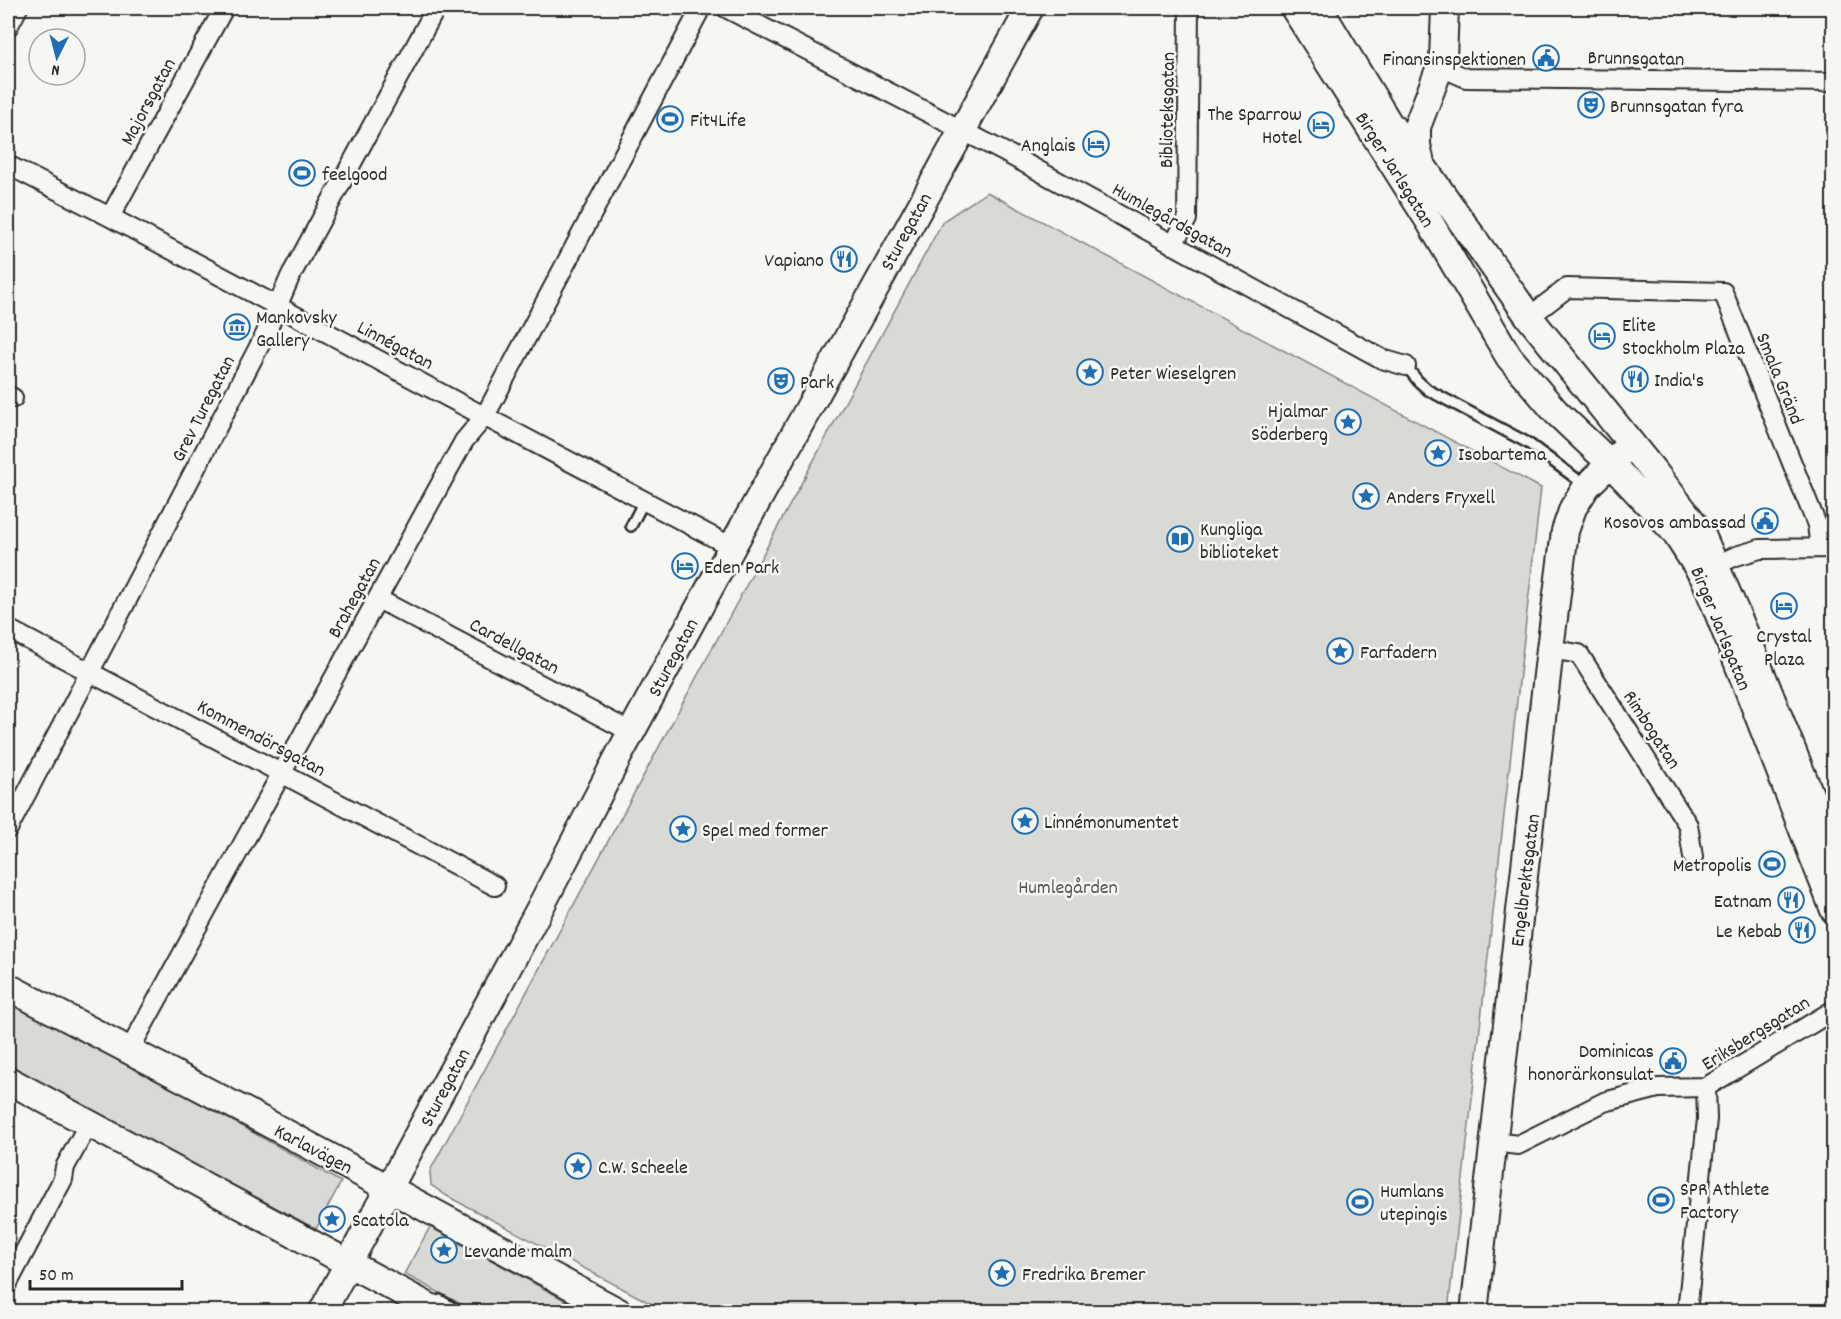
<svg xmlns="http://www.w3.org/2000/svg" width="1841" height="1319" viewBox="0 0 1841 1319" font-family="Dekko,sans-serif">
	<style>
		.green { fill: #d9d9d5; stroke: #828280; stroke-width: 1.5 }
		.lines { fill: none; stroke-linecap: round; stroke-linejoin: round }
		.lane-casing { stroke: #2b2b2b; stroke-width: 14 }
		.street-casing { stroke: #2b2b2b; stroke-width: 22 }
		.secondary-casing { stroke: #2b2b2b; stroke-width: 30 }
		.lane { stroke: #f6f6f2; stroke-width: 9 }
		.street { stroke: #f6f6f2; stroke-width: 18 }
		.secondary { stroke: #f6f6f2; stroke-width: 26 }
		.labels { text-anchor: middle; stroke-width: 5; stroke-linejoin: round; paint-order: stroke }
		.street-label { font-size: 20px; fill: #2b2b2b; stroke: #f6f6f2 }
		.poi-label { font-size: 20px; fill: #2b2b2b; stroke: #f6f6f2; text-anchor: start }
		.park-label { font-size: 20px; fill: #565656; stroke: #f6f6f2 }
	</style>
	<rect width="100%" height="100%" fill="#f6f6f2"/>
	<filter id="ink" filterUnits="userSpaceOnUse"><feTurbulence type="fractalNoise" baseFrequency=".0167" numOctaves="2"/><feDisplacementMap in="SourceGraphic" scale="12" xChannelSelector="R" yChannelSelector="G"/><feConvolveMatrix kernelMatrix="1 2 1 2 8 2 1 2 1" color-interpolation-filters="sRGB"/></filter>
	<g filter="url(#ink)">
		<path class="green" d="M 987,192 L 1541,488 L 1448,1311 L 665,1311 L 447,1196 L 431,1185 L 430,1171 L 943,221 Z
			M 8,1001 L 202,1104 L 341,1182 L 316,1229 L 8,1066 Z
			M 430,1227 L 585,1311 L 474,1311 L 404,1274 Z"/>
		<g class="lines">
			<g class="lane-casing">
				<path id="lane" d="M 1406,366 L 1418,381 L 1428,390 L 1528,443 L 1585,485
					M 631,526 L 644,501
					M 440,1300 L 460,1312"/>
			</g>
			<g class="street-casing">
				<path id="street" d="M 726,8 L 1008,154 L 1382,359 L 1406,366
					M 8,27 L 18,8
					M 1441,67 L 1466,78 L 1834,82
					M 8,165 L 110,217 L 457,402 L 732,547
					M 110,217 L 224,8
					M 1173,245 L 1187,219 L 1189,8
					M 1529,317 L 1567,288 L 1723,292 L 1817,525 L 1820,548
					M 8,395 L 13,398
					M 1716,565 L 1736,556 L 1760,549 L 1834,548
					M 378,599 L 631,732
					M 8,629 L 495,886
					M 1550,649 L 1579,654 L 1688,825 L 1693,857
					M 8,829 L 265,335 L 290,277 L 436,8
					M 129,1051 L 464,441 L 485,416 L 701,8
					M 1494,1142 L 1518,1145 L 1604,1102 L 1658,1088 L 1706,1087
					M 8,1283 L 63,1179 L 65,1167 L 89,1123
					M 1687,1312 L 1707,1119 L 1706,1087 L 1834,1010"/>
			</g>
			<g class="secondary-casing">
				<path id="secondary" d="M 1294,8 L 1429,221 L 1509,357 L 1556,412 L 1610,463 L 1674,531 L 1705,579 L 1834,910
					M 1319,8 L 1388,122 L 1421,164 L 1529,317 L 1659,478 L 1701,533 L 1750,645 L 1834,854
					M 1421,163 L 1417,145 L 1417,127 L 1443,59 L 1445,8
					M 8,987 L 245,1111 L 619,1312
					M 8,1080 L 439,1312
					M 322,1312 L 540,908 L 619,755 L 732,547 L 1030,8
					M 1474,1312 L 1550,649 L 1565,531 L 1573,508 L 1587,486 L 1622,452"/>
			</g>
			<use href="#lane" class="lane"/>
			<use href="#street" class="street"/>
			<use href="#secondary" class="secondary"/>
		</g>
	</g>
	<defs>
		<g id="civic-ring" transform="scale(1.35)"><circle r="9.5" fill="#f6f6f2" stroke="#1f6fb2" stroke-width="1.5"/><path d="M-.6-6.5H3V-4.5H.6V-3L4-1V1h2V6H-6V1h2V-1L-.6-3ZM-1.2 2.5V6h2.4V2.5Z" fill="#1f6fb2"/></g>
		<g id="theatre-ring" transform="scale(1.35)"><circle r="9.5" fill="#f6f6f2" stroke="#1f6fb2" stroke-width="1.5"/><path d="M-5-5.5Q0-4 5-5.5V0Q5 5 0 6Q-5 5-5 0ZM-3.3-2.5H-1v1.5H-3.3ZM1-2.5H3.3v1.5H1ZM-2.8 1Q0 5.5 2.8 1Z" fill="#1f6fb2"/></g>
		<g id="stadium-ring" transform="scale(1.35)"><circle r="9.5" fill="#f6f6f2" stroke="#1f6fb2" stroke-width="1.5"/><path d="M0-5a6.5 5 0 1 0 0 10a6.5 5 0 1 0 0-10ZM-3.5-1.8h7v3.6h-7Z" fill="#1f6fb2"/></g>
		<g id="hotel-ring" transform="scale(1.35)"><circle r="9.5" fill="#f6f6f2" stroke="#1f6fb2" stroke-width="1.5"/><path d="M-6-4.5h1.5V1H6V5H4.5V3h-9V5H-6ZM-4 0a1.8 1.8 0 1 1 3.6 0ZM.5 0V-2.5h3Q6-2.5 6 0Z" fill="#1f6fb2"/></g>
		<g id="restaurant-ring" transform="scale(1.35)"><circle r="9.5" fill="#f6f6f2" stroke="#1f6fb2" stroke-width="1.5"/><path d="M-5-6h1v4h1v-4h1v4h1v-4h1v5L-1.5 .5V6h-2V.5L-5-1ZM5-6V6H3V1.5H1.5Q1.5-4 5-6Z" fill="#1f6fb2"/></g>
		<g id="museum-ring" transform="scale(1.35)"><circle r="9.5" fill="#f6f6f2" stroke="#1f6fb2" stroke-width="1.5"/><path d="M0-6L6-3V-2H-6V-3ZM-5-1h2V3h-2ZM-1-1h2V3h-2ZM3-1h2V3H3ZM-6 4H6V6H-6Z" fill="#1f6fb2"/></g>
		<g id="sight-ring" transform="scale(1.35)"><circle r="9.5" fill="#f6f6f2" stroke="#1f6fb2" stroke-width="1.5"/><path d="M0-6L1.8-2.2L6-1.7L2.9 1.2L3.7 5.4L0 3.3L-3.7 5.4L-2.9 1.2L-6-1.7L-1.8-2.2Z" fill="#1f6fb2"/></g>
		<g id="library-ring" transform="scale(1.35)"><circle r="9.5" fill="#f6f6f2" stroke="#1f6fb2" stroke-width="1.5"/><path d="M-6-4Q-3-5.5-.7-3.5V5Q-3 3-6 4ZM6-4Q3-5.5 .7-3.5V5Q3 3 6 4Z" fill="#1f6fb2"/></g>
	</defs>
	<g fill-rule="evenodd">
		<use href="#civic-ring" x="1546" y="58"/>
		<use href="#theatre-ring" x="1591" y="105"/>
		<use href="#stadium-ring" x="670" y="119"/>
		<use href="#hotel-ring" x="1321" y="125"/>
		<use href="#hotel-ring" x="1096" y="144"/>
		<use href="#stadium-ring" x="302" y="173"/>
		<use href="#restaurant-ring" x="844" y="259"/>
		<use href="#museum-ring" x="237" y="327"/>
		<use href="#hotel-ring" x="1602" y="336"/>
		<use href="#sight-ring" x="1090" y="372"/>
		<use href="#restaurant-ring" x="1635" y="379"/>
		<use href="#theatre-ring" x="781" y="381"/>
		<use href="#sight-ring" x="1348" y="422"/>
		<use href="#sight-ring" x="1438" y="453"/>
		<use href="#sight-ring" x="1366" y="496"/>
		<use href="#civic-ring" x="1765" y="521"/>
		<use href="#library-ring" x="1180" y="539"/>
		<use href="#hotel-ring" x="685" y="566"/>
		<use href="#hotel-ring" x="1784" y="606"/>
		<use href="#sight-ring" x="1340" y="651"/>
		<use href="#sight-ring" x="1025" y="821"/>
		<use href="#sight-ring" x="683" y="829"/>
		<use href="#stadium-ring" x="1772" y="864"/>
		<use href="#restaurant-ring" x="1791" y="900"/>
		<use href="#restaurant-ring" x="1802" y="930"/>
		<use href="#civic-ring" x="1673" y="1061"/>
		<use href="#sight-ring" x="578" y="1166"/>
		<use href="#stadium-ring" x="1661" y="1200"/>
		<use href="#stadium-ring" x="1360" y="1202"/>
		<use href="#sight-ring" x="332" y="1219"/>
		<use href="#sight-ring" x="444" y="1250"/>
		<use href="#sight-ring" x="1002" y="1273"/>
	</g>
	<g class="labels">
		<g class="street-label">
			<text transform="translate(1636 57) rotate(1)" y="7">Brunnsgatan</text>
			<text transform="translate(147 101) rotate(-62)" y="7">Majorsgatan</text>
			<text transform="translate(1166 110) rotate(-89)" y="7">Biblioteksgatan</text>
			<text transform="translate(1396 169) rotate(58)" y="7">Birger Jarlsgatan</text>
			<text transform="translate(1173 219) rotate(29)" y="7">Humlegårdsgatan</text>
			<text transform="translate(905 231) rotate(-61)" y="7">Sturegatan</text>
			<text transform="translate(396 344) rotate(28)" y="7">Linnégatan</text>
			<text transform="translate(1781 378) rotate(68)" y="7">Smala Gränd</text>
			<text transform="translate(202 408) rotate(-63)" y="7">Grev Turegatan</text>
			<text transform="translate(353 597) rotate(-61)" y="7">Brahegatan</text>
			<text transform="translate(1722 628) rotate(68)" y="7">Birger Jarlsgatan</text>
			<text transform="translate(515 645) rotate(28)" y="7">Cardellgatan</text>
			<text transform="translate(672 657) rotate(-62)" y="7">Sturegatan</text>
			<text transform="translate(1653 729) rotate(57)" y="7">Rimbogatan</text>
			<text transform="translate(262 737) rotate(28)" y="7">Kommendörsgatan</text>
			<text transform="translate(1524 880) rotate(-83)" y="7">Engelbrektsgatan</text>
			<text transform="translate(1755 1032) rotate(-32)" y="7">Eriksbergsgatan</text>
			<text transform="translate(444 1087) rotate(-62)" y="7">Sturegatan</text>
			<text transform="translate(314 1148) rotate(28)" y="7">Karlavägen</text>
		</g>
		<g class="poi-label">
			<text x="1526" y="65" text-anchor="end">Finansinspektionen</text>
			<text x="1610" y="112">Brunnsgatan fyra</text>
			<text x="1302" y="120" text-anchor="end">The Sparrow<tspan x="1302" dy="23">Hotel</tspan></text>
			<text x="690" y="126">Fit4Life</text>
			<text x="1076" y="151" text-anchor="end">Anglais</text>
			<text x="322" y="180">feelgood</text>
			<text x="824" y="266" text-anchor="end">Vapiano</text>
			<text x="256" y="323">Mankovsky<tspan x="256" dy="23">Gallery</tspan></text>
			<text x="1622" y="331">Elite<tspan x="1622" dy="23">Stockholm Plaza</tspan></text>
			<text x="1110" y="379">Peter Wieselgren</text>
			<text x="1654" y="386">India's</text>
			<text x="800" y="388">Park</text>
			<text x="1328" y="417" text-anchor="end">Hjalmar<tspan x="1328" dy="23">Söderberg</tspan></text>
			<text x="1458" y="460">Isobartema</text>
			<text x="1386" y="503">Anders Fryxell</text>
			<text x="1746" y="528" text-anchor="end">Kosovos ambassad</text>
			<text x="1200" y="535">Kungliga<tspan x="1200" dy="23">biblioteket</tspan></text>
			<text x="704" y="573">Eden Park</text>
			<text x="1784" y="642" text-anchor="middle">Crystal<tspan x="1784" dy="23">Plaza</tspan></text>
			<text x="1360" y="658">Farfadern</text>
			<text x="1044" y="828">Linnémonumentet</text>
			<text x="702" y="836">Spel med former</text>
			<text x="1752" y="871" text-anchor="end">Metropolis</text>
			<text x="1772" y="907" text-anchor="end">Eatnam</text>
			<text x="1782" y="937" text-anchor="end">Le Kebab</text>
			<text x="1654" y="1057" text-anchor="end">Dominicas<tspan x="1654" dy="23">honorärkonsulat</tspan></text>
			<text x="598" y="1173">C.W. Scheele</text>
			<text x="1680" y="1195">SPR Athlete<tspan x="1680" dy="23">Factory</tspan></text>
			<text x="1380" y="1197">Humlans<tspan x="1380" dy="23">utepingis</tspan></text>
			<text x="352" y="1226">Scatola</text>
			<text x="464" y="1257">Levande malm</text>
			<text x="1022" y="1280">Fredrika Bremer</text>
		</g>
		<g class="park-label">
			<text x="1068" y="893">Humlegården</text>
		</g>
	</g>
	<rect width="1841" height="1319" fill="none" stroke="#f6f6f2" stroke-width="30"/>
	<rect x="15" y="15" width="1811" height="1289" fill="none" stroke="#2b2b2b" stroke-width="2" filter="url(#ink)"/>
	<g transform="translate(57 57) rotate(186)"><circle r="28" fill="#f6f6f2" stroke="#a5a5a2" stroke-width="1.5"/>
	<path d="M0-4.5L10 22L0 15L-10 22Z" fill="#1f6fb2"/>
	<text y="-9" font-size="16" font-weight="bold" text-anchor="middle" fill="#2b2b2b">N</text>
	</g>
	<path d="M30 1280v9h152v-9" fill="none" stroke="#2b2b2b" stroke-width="3"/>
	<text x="39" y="1280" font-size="18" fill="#2b2b2b" stroke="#f6f6f2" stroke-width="4.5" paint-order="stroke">50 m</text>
</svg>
